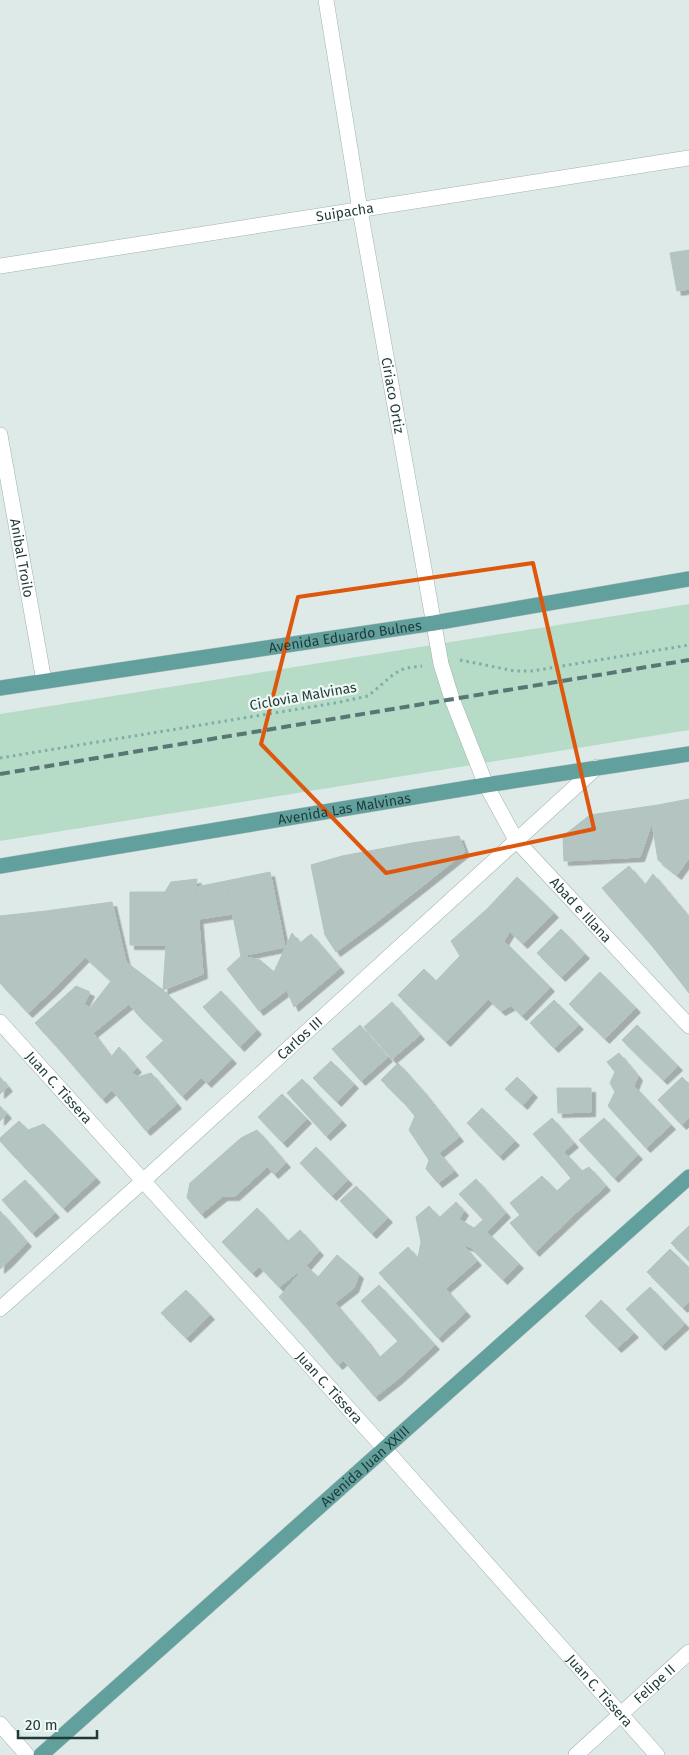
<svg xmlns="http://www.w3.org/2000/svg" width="689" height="1755" viewBox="0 0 689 1755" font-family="'Fira Sans',sans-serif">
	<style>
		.green { fill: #b6dcc8 }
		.building { fill: #b4c5c1; stroke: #b1c4c0; filter: url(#shadow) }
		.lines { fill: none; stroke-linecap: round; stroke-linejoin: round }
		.minor-casing { stroke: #a1b2af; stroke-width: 16 }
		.major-casing { stroke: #bcc4c3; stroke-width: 16 }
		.path { stroke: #7eaea9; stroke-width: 3; stroke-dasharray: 2.5 4; stroke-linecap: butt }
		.minor { stroke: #fff; stroke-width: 15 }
		.major { stroke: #62a09d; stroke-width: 15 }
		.rail { stroke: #597674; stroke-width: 4; stroke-dasharray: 10 5; stroke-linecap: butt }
		.marked { fill: none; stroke: #de570e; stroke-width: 4; stroke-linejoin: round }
		.labels { text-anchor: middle; stroke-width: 4.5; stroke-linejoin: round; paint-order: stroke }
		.street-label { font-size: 14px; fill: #1f3a38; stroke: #eef7f4 }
	</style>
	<defs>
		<filter id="shadow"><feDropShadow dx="4.5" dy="4.5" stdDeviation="0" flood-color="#0004"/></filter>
	</defs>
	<rect width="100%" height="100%" fill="#deeae7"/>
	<path class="green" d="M 689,604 L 689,730 L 0,841 L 0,714 Z"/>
	<path class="building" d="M 689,250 L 689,289 L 677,291 L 670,253 Z
		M 689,799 L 689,858 L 677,875 L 658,860 L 652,823 L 658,805 Z
		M 658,805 L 640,857 L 564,861 L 563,836 L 590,815 Z
		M 459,836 L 465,852 L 420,888 L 412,843 Z
		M 412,843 L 420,888 L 374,924 L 354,899 L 342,856 Z
		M 342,856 L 354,899 L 374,924 L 336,952 L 325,935 L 311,865 Z
		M 629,866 L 645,885 L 653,874 L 689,917 L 653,947 L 602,888 Z
		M 270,872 L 285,947 L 241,956 L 226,881 Z
		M 517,877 L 554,913 L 523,944 L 487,909 Z
		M 197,879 L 196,887 L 203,974 L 163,990 L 166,945 L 165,892 L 171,882 Z
		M 226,881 L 232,914 L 199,919 L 196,887 Z
		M 130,892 L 165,892 L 166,945 L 130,945 Z
		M 112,902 L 126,962 L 111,981 L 85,957 L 56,987 L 46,911 Z
		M 487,909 L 510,931 L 504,941 L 550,987 L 522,1016 L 460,956 L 451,941 Z
		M 46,911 L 56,987 L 28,1013 L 0,983 L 0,916 Z
		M 689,917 L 689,971 L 679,980 L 653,947 Z
		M 561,929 L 585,954 L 561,977 L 537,953 Z
		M 292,933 L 300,943 L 311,934 L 340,968 L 294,1007 L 287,990 L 274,972 Z
		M 241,956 L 260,960 L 274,972 L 287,990 L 259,1011 L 227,969 Z
		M 460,956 L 512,1005 L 501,1011 L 488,999 L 446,1042 L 398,995 L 424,969 L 436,981 Z
		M 126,962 L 163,990 L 138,1015 L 129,1004 L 93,1033 L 80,1027 L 57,1047 L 35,1023 L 76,986 L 90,992 L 84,1004 L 90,1008 Z
		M 689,971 L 689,993 L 679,980 Z
		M 600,972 L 636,1008 L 605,1039 L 569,1004 Z
		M 163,990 L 232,1059 L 207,1083 L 138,1015 Z
		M 221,991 L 257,1030 L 240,1047 L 203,1007 Z
		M 554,1000 L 579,1025 L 554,1048 L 530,1023 Z
		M 392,1002 L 420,1035 L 392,1059 L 364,1027 Z
		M 360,1025 L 388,1057 L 361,1081 L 332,1049 Z
		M 637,1025 L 678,1066 L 663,1080 L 622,1040 Z
		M 80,1027 L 93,1033 L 111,1057 L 119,1047 L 137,1068 L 102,1099 L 57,1047 Z
		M 163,1041 L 201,1078 L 182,1096 L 146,1057 Z
		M 619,1053 L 638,1076 L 634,1086 L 671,1125 L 646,1148 L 608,1106 L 615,1092 L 610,1083 L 615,1072 L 607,1062 Z
		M 331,1061 L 354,1084 L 337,1102 L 313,1078 Z
		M 398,1063 L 422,1090 L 405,1104 L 381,1080 Z
		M 132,1073 L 138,1077 L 151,1073 L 177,1104 L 146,1131 L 112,1090 Z
		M 0,1077 L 8,1087 L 0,1094 Z
		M 517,1077 L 533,1093 L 523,1105 L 505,1089 Z
		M 682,1077 L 689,1084 L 689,1118 L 682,1125 L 658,1100 Z
		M 302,1079 L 342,1121 L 326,1136 L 287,1093 Z
		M 557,1088 L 591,1088 L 591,1112 L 558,1113 Z
		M 422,1090 L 459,1137 L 439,1153 L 454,1171 L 438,1183 L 426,1169 L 429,1160 L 409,1130 L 415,1116 L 405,1104 Z
		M 282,1094 L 307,1119 L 283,1143 L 258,1117 Z
		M 0,1106 L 7,1114 L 0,1121 Z
		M 482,1108 L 515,1141 L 499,1156 L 467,1123 Z
		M 552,1118 L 574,1143 L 555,1159 L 533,1134 Z
		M 604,1118 L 638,1155 L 614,1178 L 579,1140 Z
		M 19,1121 L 28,1130 L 44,1124 L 96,1178 L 63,1208 L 0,1141 L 0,1138 Z
		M 257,1130 L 286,1163 L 274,1174 L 241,1138 Z
		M 241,1138 L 267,1167 L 235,1196 L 223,1196 L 201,1214 L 187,1198 L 190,1183 Z
		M 316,1147 L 348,1180 L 332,1196 L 300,1163 Z
		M 564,1152 L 582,1171 L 589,1167 L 606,1186 L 577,1212 L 557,1191 L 571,1178 L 555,1159 Z
		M 542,1176 L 577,1212 L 535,1252 L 510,1223 L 520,1215 L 510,1203 Z
		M 476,1179 L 506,1213 L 491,1228 L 459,1194 Z
		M 25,1180 L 55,1213 L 32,1233 L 2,1200 Z
		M 356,1186 L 388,1218 L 372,1234 L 340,1201 Z
		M 456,1202 L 464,1211 L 459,1219 L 474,1228 L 483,1220 L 491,1228 L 470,1247 L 463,1245 L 439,1218 Z
		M 429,1206 L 477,1261 L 445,1289 L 418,1258 L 421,1242 L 416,1217 Z
		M 257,1208 L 287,1240 L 252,1273 L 222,1242 Z
		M 0,1211 L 27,1242 L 8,1262 L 0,1254 Z
		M 689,1226 L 689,1261 L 671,1243 Z
		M 300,1230 L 319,1251 L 306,1266 L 279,1287 L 260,1267 Z
		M 487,1232 L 519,1264 L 503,1280 L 470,1247 Z
		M 408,1247 L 466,1312 L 438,1338 L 379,1273 Z
		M 670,1249 L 689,1268 L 689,1302 L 683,1308 L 647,1272 Z
		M 0,1254 L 8,1262 L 0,1269 Z
		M 337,1255 L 359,1274 L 354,1288 L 305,1326 L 279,1297 L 306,1266 L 318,1277 Z
		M 379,1285 L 435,1345 L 398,1379 L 379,1358 L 398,1341 L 361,1301 Z
		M 650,1287 L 685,1324 L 661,1346 L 626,1309 Z
		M 186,1290 L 210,1315 L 186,1338 L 161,1313 Z
		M 601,1300 L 634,1333 L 617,1348 L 585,1316 Z
		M 334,1302 L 367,1341 L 338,1365 L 305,1326 Z
		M 367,1341 L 379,1358 L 398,1379 L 375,1397 L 344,1361 Z"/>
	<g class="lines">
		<g class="minor-casing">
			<g id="minor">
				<path id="s1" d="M 326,0 L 360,210 L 441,664 L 452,699 L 486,785 L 516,840 L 689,1026"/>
				<path id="s2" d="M 0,266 L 689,158"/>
				<path id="s3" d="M 0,435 L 44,681"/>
				<path id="s4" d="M 0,1022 L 384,1448 L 657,1755"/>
				<path id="s5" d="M 0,1309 L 143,1181 L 597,767"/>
				<path d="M 0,1724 L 27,1755"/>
				<path id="s6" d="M 576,1755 L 689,1652"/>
			</g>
		</g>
		<g class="major-casing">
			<g id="major">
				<path id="s7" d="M 0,688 L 434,623 L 689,579"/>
				<path id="s8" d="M 0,866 L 486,785 L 689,754"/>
				<path id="s9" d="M 41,1755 L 689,1177"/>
			</g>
		</g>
		<path class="path" d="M 460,660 L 515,671 L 532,671 L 689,645
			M 0,758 L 335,703 L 368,696 L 394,674 L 405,668 L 422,666"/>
		<use href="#minor" class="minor"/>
		<use href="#major" class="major"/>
		<path class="rail" d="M 0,774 L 689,660"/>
	</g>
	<path class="marked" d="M 533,563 L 594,829 L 386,873 L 261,744 L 298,597 Z"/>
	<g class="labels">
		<g class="street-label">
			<text dy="5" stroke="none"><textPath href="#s2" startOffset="349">Suipacha</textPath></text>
			<text dy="5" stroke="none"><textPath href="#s1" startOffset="401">Ciriaco Ortiz</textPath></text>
			<text dy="5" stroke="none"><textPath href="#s3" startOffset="125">Anibal Troilo</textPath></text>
			<text dy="5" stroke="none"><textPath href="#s7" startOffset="349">Avenida Eduardo Bulnes</textPath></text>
			<text transform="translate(303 696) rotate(-10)" y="5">Ciclovia Malvinas</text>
			<text dy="5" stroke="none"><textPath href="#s8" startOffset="349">Avenida Las Malvinas</textPath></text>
			<text dy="5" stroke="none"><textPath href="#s1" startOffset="961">Abad e Illana</textPath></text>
			<text dy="5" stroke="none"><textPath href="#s5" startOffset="404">Carlos III</textPath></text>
			<text dy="5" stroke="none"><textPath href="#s4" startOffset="88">Juan C. Tissera</textPath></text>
			<text dy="5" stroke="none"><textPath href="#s4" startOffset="492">Juan C. Tissera</textPath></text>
			<text dy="5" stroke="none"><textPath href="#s9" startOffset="434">Avenida Juan XXIII</textPath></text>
			<text dy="5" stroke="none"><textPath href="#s6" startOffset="106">Felipe II</textPath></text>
			<text dy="5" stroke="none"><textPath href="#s4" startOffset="898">Juan C. Tissera</textPath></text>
		</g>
	</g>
	<path d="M18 1730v8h79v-8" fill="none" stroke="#1f3a38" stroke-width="2.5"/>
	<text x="25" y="1730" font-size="15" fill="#1f3a38" stroke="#eef7f4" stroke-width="4" paint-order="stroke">20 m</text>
</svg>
